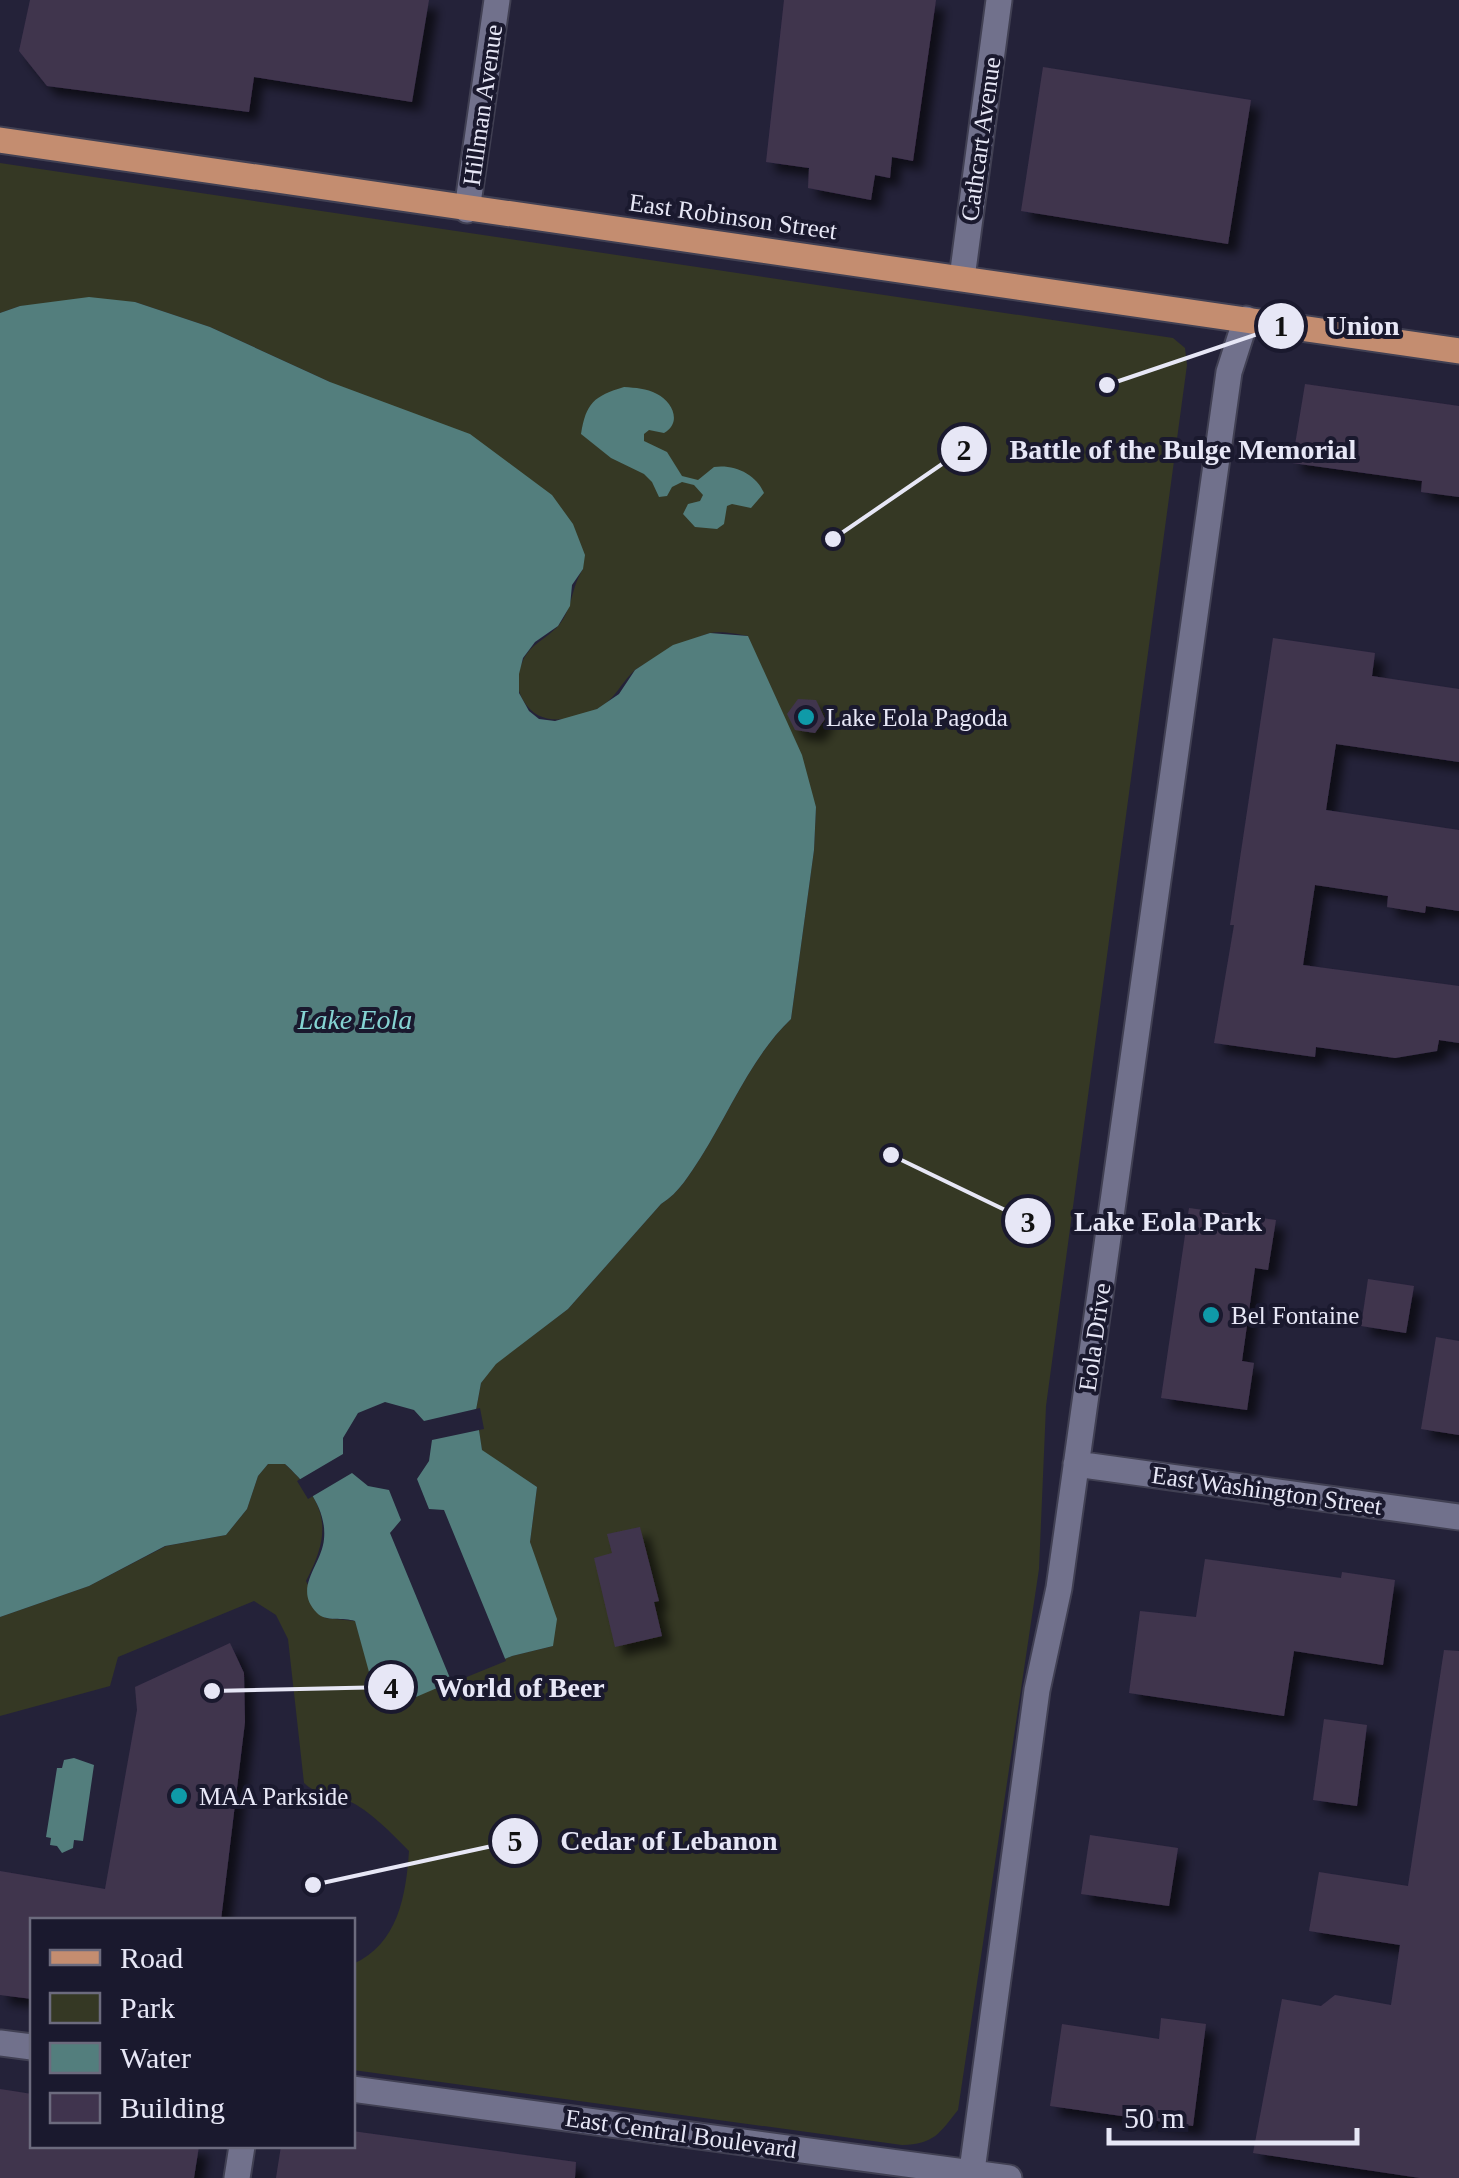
<svg xmlns="http://www.w3.org/2000/svg" width="1459" height="2178" viewBox="0 0 1459 2178" font-family="'Times New Roman',serif">
	<style>
		.green { fill: #353824 }
		.water { fill: #537e7d }
		.pier { fill: #242239 }
		.building { fill: #40344e; filter: url(#shadow) }
		.lines { fill: none; stroke-linecap: round; stroke-linejoin: round }
		.minor-casing { stroke: #414053; stroke-width: 29 }
		.major-casing { stroke: #414053; stroke-width: 29 }
		.minor { stroke: #71718c; stroke-width: 25 }
		.major { stroke: #c48d70; stroke-width: 25 }
		.culture-dot { fill: #0f9aa8; stroke: #1a192e; stroke-width: 4 }
		.labels { text-anchor: middle; stroke-width: 8; stroke-linejoin: round; paint-order: stroke }
		.street-label { font-size: 25px; fill: #e7e7f6; stroke: #1a192e }
		.poi-label { font-size: 25px; fill: #e7e7f6; stroke: #1a192e; text-anchor: start }
		.water-label { font-size: 28px; font-style: italic; fill: #85d4d3; stroke: #1a192e }
		.leader { fill: none; stroke: #e7e7f6; stroke-width: 4 }
		.callout-dot { fill: #e7e7f6; stroke: #1a192e; stroke-width: 4 }
		.mark-label { font-size: 30px; text-anchor: middle; font-weight: bold; fill: #111 }
		.callout-label { font-size: 28px; text-anchor: middle; font-weight: bold; fill: #e7e7f6; stroke: #1a192e; stroke-width: 8; stroke-linejoin: round; paint-order: stroke }
	</style>
	<defs>
		<filter id="shadow"><feDropShadow dx="9" dy="9" stdDeviation="5" flood-color="#0009"/></filter>
	</defs>
	<rect width="100%" height="100%" fill="#242239"/>
	<path class="green" d="M 0,163 L 1173,338 L 1185,348 L 1187,365 L 1046,1406 L 1039,1569 L 958,2110 C 939,2134 934,2144 902,2145 L 353,2070 L 353,1964 C 398,1944 406,1896 409,1851 C 391,1833 371,1811 347,1800 C 331,1792 318,1796 304,1783 L 288,1639 L 276,1615 L 254,1601 L 118,1657 L 110,1686 L 0,1716 L 0,1617 L 89,1586 L 166,1546 L 226,1535 L 247,1509 L 258,1476 L 268,1464 L 285,1464 C 327,1503 333,1530 306,1581 L 325,1618 L 355,1621 L 370,1672 L 409,1699 L 512,1656 L 553,1646 L 542,1581 L 530,1542 L 537,1487 L 482,1451 L 476,1410 L 481,1383 L 495,1364 L 568,1309 L 661,1204 C 680,1192 689,1175 701,1157 C 730,1111 752,1056 791,1019 L 814,850 L 816,807 L 748,636 C 737,634 721,631 710,633 C 700,635 640,665 634,671 C 620,684 615,700 597,709 C 570,721 539,728 523,700 C 516,689 517,674 522,663 C 529,644 547,639 559,625 C 573,608 571,587 583,569 L 330,382 L 210,327 L 135,302 L 20,306 L 0,313 Z"/>
	<path class="water" d="M 89,297 L 135,302 L 210,327 L 330,382 L 470,434 L 552,495 L 573,524 L 585,555 L 583,569 L 572,585 L 570,606 L 558,626 L 535,642 L 523,658 L 519,674 L 519,693 L 529,711 L 539,719 L 555,721 L 597,709 L 619,694 L 635,670 L 673,645 L 710,633 L 748,636 L 802,755 L 816,807 L 814,850 L 791,1019 C 752,1056 730,1111 701,1157 C 689,1175 680,1192 661,1204 L 568,1309 L 496,1364 L 481,1383 L 476,1410 L 482,1450 L 537,1487 L 530,1542 L 557,1619 L 553,1646 L 512,1656 L 409,1700 L 369,1672 L 355,1621 C 344,1617 325,1622 317,1613 C 292,1588 322,1565 324,1539 C 327,1509 306,1483 285,1464 L 268,1464 L 258,1476 L 247,1509 L 226,1535 L 165,1546 L 89,1586 L 0,1617 L 0,313 L 20,306 Z
		M 624,387 C 636,388 646,388 657,394 C 673,402 682,423 664,433 L 649,430 L 644,434 L 644,441 L 667,452 L 682,476 L 698,480 L 714,467 C 734,464 756,474 764,493 L 751,508 L 732,504 L 727,506 L 724,524 L 717,529 L 695,527 L 683,514 L 688,504 L 700,501 L 703,495 L 694,485 L 682,482 L 672,487 L 667,496 L 659,497 L 652,482 L 644,474 L 611,458 L 581,434 C 586,403 594,396 624,387 Z
		M 74,1758 L 94,1765 L 83,1841 L 74,1840 L 73,1848 L 62,1853 L 57,1846 L 50,1845 L 51,1838 L 46,1837 L 57,1768 L 62,1768 L 64,1760 Z"/>
	<path class="pier" d="M 385,1402 L 414,1410 L 424,1421 L 480,1408 L 484,1429 L 432,1440 L 429,1461 L 417,1479 L 429,1509 L 444,1510 L 506,1661 L 452,1683 L 390,1533 L 401,1520 L 389,1490 L 368,1486 L 352,1473 L 308,1499 L 297,1481 L 343,1454 L 343,1438 L 358,1413 Z"/>
	<path class="building" d="M 30,0 L 429,0 L 412,102 L 254,77 L 249,112 L 47,86 L 19,51 Z
		M 784,0 L 936,0 L 913,161 L 892,157 L 890,178 L 875,175 L 871,200 L 808,188 L 809,168 L 766,162 Z
		M 1043,67 L 1251,100 L 1228,244 L 1021,211 Z
		M 1305,384 L 1459,406 L 1459,497 L 1421,492 L 1422,481 L 1292,463 Z
		M 1273,638 L 1375,653 L 1372,676 L 1459,689 L 1459,762 L 1336,744 L 1326,810 L 1459,830 L 1459,911 L 1426,906 L 1425,913 L 1387,907 L 1388,896 L 1315,885 L 1303,965 L 1459,986 L 1459,1043 L 1439,1040 L 1437,1051 L 1395,1058 L 1316,1047 L 1315,1057 L 1214,1043 L 1234,925 L 1230,925 Z
		M 798,699 L 816,700 L 825,719 L 815,733 L 795,730 L 787,714 Z
		M 1189,1208 L 1276,1220 L 1268,1270 L 1255,1268 L 1242,1361 L 1254,1363 L 1247,1410 L 1161,1398 Z
		M 1368,1279 L 1414,1286 L 1406,1333 L 1361,1326 Z
		M 1436,1337 L 1459,1341 L 1459,1435 L 1421,1429 Z
		M 640,1527 L 659,1601 L 654,1602 L 662,1636 L 615,1647 L 594,1558 L 612,1553 L 607,1534 Z
		M 1205,1559 L 1341,1578 L 1342,1572 L 1395,1580 L 1383,1665 L 1294,1651 L 1284,1716 L 1129,1693 L 1140,1611 L 1196,1617 Z
		M 230,1643 L 244,1673 L 245,1722 L 221,1920 L 32,1920 L 32,1999 L 0,1995 L 0,1871 L 105,1889 L 137,1710 L 135,1687 Z
		M 1444,1650 L 1459,1651 L 1459,2178 L 1420,2178 L 1253,2153 L 1282,1999 L 1321,2006 L 1335,1995 L 1391,2005 L 1400,1945 L 1309,1931 L 1319,1872 L 1408,1886 Z
		M 1324,1719 L 1367,1725 L 1357,1806 L 1313,1800 Z
		M 1090,1835 L 1178,1848 L 1169,1906 L 1081,1894 Z
		M 1161,2018 L 1206,2024 L 1193,2126 L 1050,2106 L 1062,2024 L 1159,2039 Z
		M 0,2089 L 32,2094 L 32,2146 L 199,2146 L 194,2178 L 0,2178 Z
		M 352,2131 L 576,2162 L 575,2178 L 276,2178 L 281,2146 L 352,2146 Z"/>
	<g class="lines">
		<g class="minor-casing">
			<path id="minor" d="M 467,210 L 497,0
				M 962,278 L 999,0
				M 1076,1464 L 1459,1517
				M 0,2043 L 32,2047
				M 352,2089 L 1009,2178
				M 237,2178 L 242,2146
				M 971,2178 L 1037,1690 L 1059,1588 L 1229,372 L 1246,319"/>
		</g>
		<g class="major-casing">
			<path id="major" d="M 0,140 L 1459,351"/>
		</g>
		<use href="#minor" class="minor"/>
		<use href="#major" class="major"/>
	</g>
	<g class="culture-dot">
		<circle cx="806" cy="717" r="10"/>
		<circle cx="1211" cy="1315" r="10"/>
		<circle cx="179" cy="1796" r="10"/>
	</g>
	<g class="labels">
		<g class="street-label">
			<text transform="translate(482 105) rotate(-82)" y="9">Hillman Avenue</text>
			<text transform="translate(980 139) rotate(-82)" y="9">Cathcart Avenue</text>
			<text transform="translate(733 216) rotate(8)" y="9">East Robinson Street</text>
			<text transform="translate(1094 1337) rotate(-82)" y="9">Eola Drive</text>
			<text transform="translate(1267 1490) rotate(8)" y="9">East Washington Street</text>
			<text transform="translate(681 2133) rotate(8)" y="9">East Central Boulevard</text>
		</g>
		<g class="poi-label">
			<text x="826" y="726">Lake Eola Pagoda</text>
			<text x="1231" y="1324">Bel Fontaine</text>
			<text x="199" y="1805">MAA Parkside</text>
		</g>
		<g class="water-label">
			<text x="355" y="1029">Lake Eola</text>
		</g>
	</g>
	<path class="leader" d="M1107 385L1281 326M833 539L964 449M891 1155L1028 1221M212 1691L391 1687M313 1885L515 1841"/>
	<g class="callout-dot">
		<circle cx="1107" cy="385" r="10"/>
		<circle cx="833" cy="539" r="10"/>
		<circle cx="891" cy="1155" r="10"/>
		<circle cx="212" cy="1691" r="10"/>
		<circle cx="313" cy="1885" r="10"/>
		<circle cx="1281" cy="326" r="25"/>
		<circle cx="964" cy="449" r="25"/>
		<circle cx="1028" cy="1221" r="25"/>
		<circle cx="391" cy="1687" r="25"/>
		<circle cx="515" cy="1841" r="25"/>
	</g>
	<g class="mark-label">
		<text x="1281" y="336">1</text>
		<text x="964" y="460">2</text>
		<text x="1028" y="1232">3</text>
		<text x="391" y="1698">4</text>
		<text x="515" y="1851">5</text>
	</g>
	<g class="callout-label">
		<text x="1363" y="335">Union</text>
		<text x="1183" y="459">Battle of the Bulge Memorial</text>
		<text x="1168" y="1231">Lake Eola Park</text>
		<text x="520" y="1697">World of Beer</text>
		<text x="669" y="1850">Cedar of Lebanon</text>
	</g>
	<rect x="30" y="1918" width="325" height="230" fill="#1a192e" stroke="#6c6b7e" stroke-width="2.5"/>
	<rect x="50" y="1950" width="50" height="15" fill="#c48d70" stroke="#6c6b7e" stroke-width="2.5"/>
	<text x="120" y="1968" font-size="30" fill="#e7e7f6">Road</text>
	<rect x="50" y="1993" width="50" height="30" fill="#353824" stroke="#6c6b7e" stroke-width="2.5"/>
	<text x="120" y="2018" font-size="30" fill="#e7e7f6">Park</text>
	<rect x="50" y="2043" width="50" height="30" fill="#537e7d" stroke="#6c6b7e" stroke-width="2.5"/>
	<text x="120" y="2068" font-size="30" fill="#e7e7f6">Water</text>
	<rect x="50" y="2093" width="50" height="30" fill="#40344e" stroke="#6c6b7e" stroke-width="2.5"/>
	<text x="120" y="2118" font-size="30" fill="#e7e7f6">Building</text>
	<path d="M1109 2128v15h248v-15" fill="none" stroke="#e7e7f6" stroke-width="5"/>
	<text x="1124" y="2128" font-size="30" fill="#e7e7f6" stroke="#1a192e" stroke-width="8" paint-order="stroke">50 m</text>
</svg>
